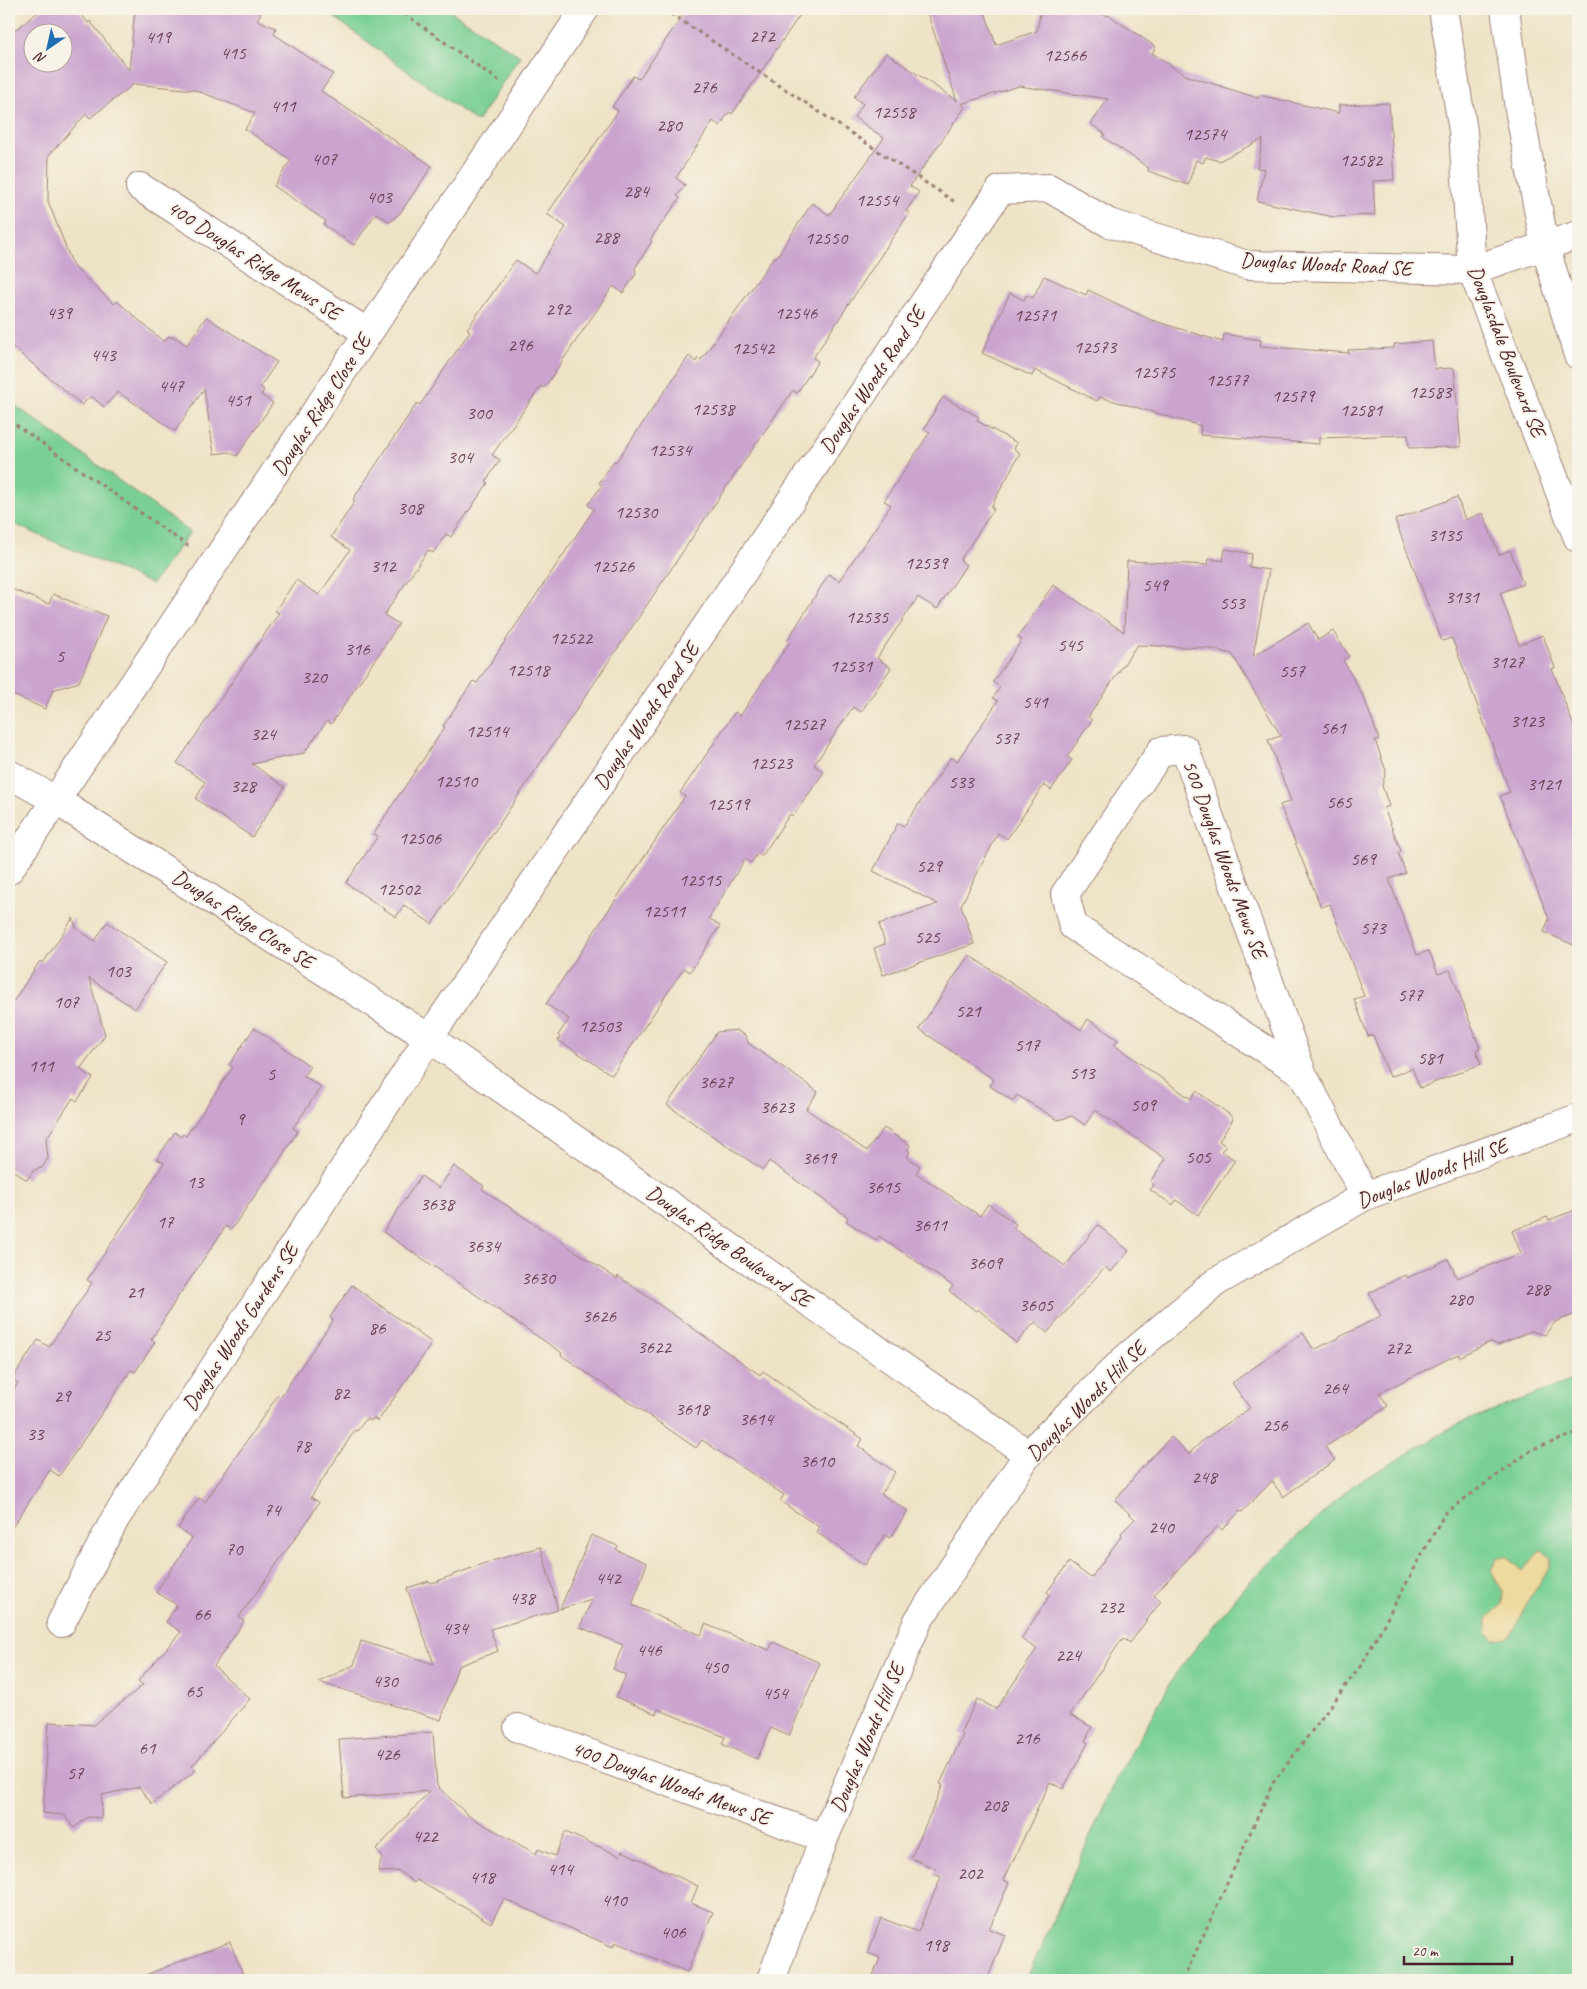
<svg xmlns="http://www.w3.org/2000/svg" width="1587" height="1989" viewBox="0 0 1587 1989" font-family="Caveat,sans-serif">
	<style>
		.green { fill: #7ad094; stroke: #627860 }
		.sand { fill: #eeda9e; stroke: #9c7c64 }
		.building { fill: #caa4cf; fill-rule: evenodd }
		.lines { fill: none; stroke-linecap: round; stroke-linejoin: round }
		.minor-casing { stroke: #9c8178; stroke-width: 30 }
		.tertiary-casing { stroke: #9c8178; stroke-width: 30 }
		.path { stroke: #9c8178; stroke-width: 3; stroke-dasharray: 4 4; stroke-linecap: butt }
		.minor { stroke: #fff; stroke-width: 28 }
		.tertiary { stroke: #fff; stroke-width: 28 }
		.labels { text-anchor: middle; stroke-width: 4; stroke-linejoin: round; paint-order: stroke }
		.number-label { font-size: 19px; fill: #6a4054 }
		.street-label { font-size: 21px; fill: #4a1f2b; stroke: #f7f3e8 }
	</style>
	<rect width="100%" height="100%" fill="#f7f3e8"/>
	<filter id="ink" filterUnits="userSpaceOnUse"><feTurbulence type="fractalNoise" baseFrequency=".02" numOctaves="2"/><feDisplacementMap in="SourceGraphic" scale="10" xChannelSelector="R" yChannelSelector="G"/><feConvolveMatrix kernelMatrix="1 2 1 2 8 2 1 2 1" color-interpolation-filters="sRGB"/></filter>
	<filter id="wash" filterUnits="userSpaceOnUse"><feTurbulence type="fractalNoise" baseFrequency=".0096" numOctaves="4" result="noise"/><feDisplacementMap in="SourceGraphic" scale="20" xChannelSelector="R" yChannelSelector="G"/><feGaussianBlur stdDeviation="1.12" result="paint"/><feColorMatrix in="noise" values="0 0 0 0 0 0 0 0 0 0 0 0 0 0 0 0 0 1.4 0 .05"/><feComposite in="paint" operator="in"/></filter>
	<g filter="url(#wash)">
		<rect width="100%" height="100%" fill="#eee3c6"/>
		<path class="green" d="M 323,9 L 447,9 L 520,56 L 477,122 Z
			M 9,401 L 190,532 L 152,584 L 9,522 Z
			M 1578,1378 L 1578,1980 L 1026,1980 L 1117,1777 L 1176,1673 L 1243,1588 L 1352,1486 L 1460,1423 Z"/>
		<path class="sand" d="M 1542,1550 L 1551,1558 C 1547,1578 1538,1583 1528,1600 C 1520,1613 1518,1627 1508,1638 L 1494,1640 L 1487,1632 L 1487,1619 L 1502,1604 L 1503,1592 L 1491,1570 L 1498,1557 L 1507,1557 L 1524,1571 L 1539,1551 Z"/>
		<g id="blocks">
			<path class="building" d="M 42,9 L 77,9 L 88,23 L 90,21 L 129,70 L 135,9 L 263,9 L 257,20 L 276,28 L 274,34 L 333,74 L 321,91 L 432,166 L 400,213 L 390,222 L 376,213 L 354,245 L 324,225 L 326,221 L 274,186 L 291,160 L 245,129 L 255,113 L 195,90 L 134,84 L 90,118 L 86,114 L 49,155 L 48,201 L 73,266 L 114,304 L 117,301 L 164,342 L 169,336 L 172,338 L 173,336 L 187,345 L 206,317 L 277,362 L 260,387 L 264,390 L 261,395 L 273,403 L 237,456 L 229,452 L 214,454 L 204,389 L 175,431 L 118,392 L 104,407 L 91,396 L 82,405 L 9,344 L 9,35 ZM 32,32 L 62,32 L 62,62 L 32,62 Z
				M 687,9 L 804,9 L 732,114 L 729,112 L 720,126 L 713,121 L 676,178 L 685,185 L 677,196 L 680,198 L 650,240 L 652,241 L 635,268 L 636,274 L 623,293 L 613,286 L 544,388 L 541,386 L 492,455 L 500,460 L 486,481 L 488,483 L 451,537 L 446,534 L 433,553 L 428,550 L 384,615 L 399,624 L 331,724 L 327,721 L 304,753 L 252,764 L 285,787 L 252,837 L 196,799 L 205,782 L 177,763 L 279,613 L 275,611 L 296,580 L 319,595 L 350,550 L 331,537 L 355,501 L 353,499 L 417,403 L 420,405 L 470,331 L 467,329 L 516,260 L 535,273 L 566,227 L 547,214 L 618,111 L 612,107 L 633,76 L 639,79 Z
				M 926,9 L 984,9 L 996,45 L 1037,31 L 1041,9 L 1079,9 L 1110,16 L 1156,47 L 1152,53 L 1185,75 L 1258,98 L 1259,95 L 1339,113 L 1339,105 L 1389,103 L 1394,180 L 1373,181 L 1375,215 L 1334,217 L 1257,201 L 1264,169 L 1257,168 L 1263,139 L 1219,161 L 1206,157 L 1203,163 L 1196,160 L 1188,185 L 1148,171 L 1149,168 L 1103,137 L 1105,134 L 1091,124 L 1108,99 L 1019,86 L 961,104 L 965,107 L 910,186 L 919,192 L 906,211 L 909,213 L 813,358 L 818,361 L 797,393 L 793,390 L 729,483 L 432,924 L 404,905 L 396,917 L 346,883 L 378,836 L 374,834 L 385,816 L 445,727 L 443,726 L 473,681 L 477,683 L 594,509 L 588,505 L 602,485 L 599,483 L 614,461 L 616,462 L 689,356 L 696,362 L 698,358 L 701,360 L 774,257 L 776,258 L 812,203 L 829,215 L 884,138 L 854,117 L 863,104 L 854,97 L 886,53 L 957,101 Z
				M 1044,276 L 1086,295 L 1088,290 L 1151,320 L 1223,342 L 1224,334 L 1261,340 L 1260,346 L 1349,353 L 1348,350 L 1394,348 L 1394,344 L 1432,341 L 1435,369 L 1454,368 L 1461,447 L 1409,448 L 1408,435 L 1319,438 L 1319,444 L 1200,435 L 1201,426 L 1100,397 L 1097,401 L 1035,370 L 1032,376 L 982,353 L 1010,293 L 1024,300 L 1026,295 L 1033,298 Z
				M 943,397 L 979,417 L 977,421 L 1017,443 L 1014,449 L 1020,453 L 991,507 L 994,509 L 960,560 L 966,565 L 937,609 L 918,597 L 877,658 L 891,668 L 861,712 L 853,707 L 814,765 L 824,772 L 793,816 L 790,814 L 762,856 L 758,853 L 751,863 L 745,859 L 709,918 L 720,926 L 690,972 L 684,968 L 612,1075 L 558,1040 L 560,1037 L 558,1035 L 569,1019 L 546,1004 L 685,796 L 680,793 L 735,712 L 740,716 L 789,643 L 787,641 L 829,574 L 839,581 L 891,505 L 884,501 L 930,432 L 924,429 Z
				M 1457,497 L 1465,520 L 1483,513 L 1499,555 L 1510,550 L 1523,584 L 1500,593 L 1519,645 L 1543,635 L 1555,668 L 1552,669 L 1578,737 L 1578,947 L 1544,932 L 1549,919 L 1500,796 L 1510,792 L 1452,638 L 1442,641 L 1395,520 Z
				M 1225,549 L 1252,554 L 1249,567 L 1269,570 L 1253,656 L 1308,623 L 1318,640 L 1333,631 L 1349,656 L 1343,660 L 1364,698 L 1379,739 L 1375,740 L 1386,771 L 1382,786 L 1389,806 L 1384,808 L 1401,851 L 1398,853 L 1406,873 L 1389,879 L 1417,955 L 1429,951 L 1438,974 L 1450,970 L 1480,1048 L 1476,1050 L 1481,1064 L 1420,1088 L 1412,1068 L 1390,1077 L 1373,1035 L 1368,1036 L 1354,999 L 1364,996 L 1330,904 L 1321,907 L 1280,805 L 1291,801 L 1268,740 L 1281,736 L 1232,654 L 1207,648 L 1137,645 L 1088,717 L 1092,720 L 1067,757 L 1072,760 L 1051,790 L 1044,785 L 1007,839 L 998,833 L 961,905 L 974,944 L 883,975 L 874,948 L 885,944 L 879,924 L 938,904 L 873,871 L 898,823 L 904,826 L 951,757 L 957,761 L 998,701 L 993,698 L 1000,687 L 993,682 L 1022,640 L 1018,637 L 1053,585 L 1124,632 L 1127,561 L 1208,565 L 1209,558 L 1223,561 Z
				M 9,588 L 49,604 L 53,594 L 107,616 L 79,682 L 53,690 L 45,709 L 9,693 Z
				M 73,918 L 76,928 L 95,941 L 107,922 L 167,962 L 135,1009 L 89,978 L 105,1035 L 80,1069 L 93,1078 L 77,1101 L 73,1098 L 46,1139 L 48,1158 L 42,1168 L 34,1170 L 27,1180 L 9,1168 L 9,1008 L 40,961 L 43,963 Z
				M 969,955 L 1081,1030 L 1088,1019 L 1118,1040 L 1114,1045 L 1191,1099 L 1196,1091 L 1229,1114 L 1233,1119 L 1219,1141 L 1226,1146 L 1221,1151 L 1235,1160 L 1198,1215 L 1176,1200 L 1173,1205 L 1150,1190 L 1154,1185 L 1150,1182 L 1166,1159 L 1095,1110 L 1085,1125 L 1072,1116 L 1058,1120 L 1017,1095 L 1013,1101 L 990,1086 L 994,1080 L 919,1029 Z
				M 254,1028 L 310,1066 L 304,1076 L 321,1087 L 293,1128 L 298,1131 L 278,1162 L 231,1230 L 226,1226 L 177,1298 L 151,1340 L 155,1342 L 135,1372 L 131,1370 L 59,1476 L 50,1470 L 9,1532 L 9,1397 L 18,1383 L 12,1379 L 38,1340 L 49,1347 L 92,1283 L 87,1280 L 164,1163 L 157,1159 L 175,1132 L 181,1137 L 183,1134 L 186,1136 L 233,1067 L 229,1065 Z
				M 736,1030 L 746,1036 L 748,1043 L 818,1092 L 806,1109 L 867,1151 L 884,1128 L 910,1145 L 907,1150 L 910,1152 L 907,1157 L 920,1166 L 916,1173 L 980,1216 L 988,1204 L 1016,1224 L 1013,1228 L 1065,1266 L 1098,1225 L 1129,1251 L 1111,1272 L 1105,1267 L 1047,1333 L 1035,1322 L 1016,1343 L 978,1309 L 976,1311 L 949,1291 L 953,1286 L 879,1236 L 876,1240 L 846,1221 L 848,1217 L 769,1161 L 763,1170 L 667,1105 L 717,1032 Z
				M 454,1166 L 484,1186 L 482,1189 L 617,1279 L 618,1276 L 760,1375 L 763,1371 L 863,1439 L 858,1446 L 895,1472 L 881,1494 L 908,1511 L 890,1538 L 885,1535 L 865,1565 L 816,1532 L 819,1527 L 780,1501 L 784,1495 L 702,1440 L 696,1448 L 561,1355 L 562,1353 L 383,1232 L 421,1176 L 439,1188 Z
				M 1578,1209 L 1578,1313 L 1555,1322 L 1545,1335 L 1531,1331 L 1498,1345 L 1490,1342 L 1459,1357 L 1458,1354 L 1379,1393 L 1388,1406 L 1325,1447 L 1335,1460 L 1283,1497 L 1272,1481 L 1242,1512 L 1240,1511 L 1222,1530 L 1218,1526 L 1154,1595 L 1161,1601 L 1130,1643 L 1123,1638 L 1070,1715 L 1092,1727 L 1085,1741 L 1088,1743 L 1063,1789 L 1050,1782 L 1004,1880 L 1009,1883 L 989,1929 L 1005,1935 L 987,1980 L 871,1980 L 880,1958 L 868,1953 L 881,1918 L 918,1932 L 941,1877 L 933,1874 L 936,1869 L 911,1858 L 943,1785 L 940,1784 L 963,1735 L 960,1733 L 977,1699 L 996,1709 L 1037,1649 L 1021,1639 L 1050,1595 L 1047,1592 L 1069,1562 L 1091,1578 L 1122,1535 L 1121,1533 L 1135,1519 L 1115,1500 L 1145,1464 L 1171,1437 L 1189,1454 L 1203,1440 L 1250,1408 L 1232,1383 L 1303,1333 L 1314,1350 L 1381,1316 L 1369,1293 L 1405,1275 L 1407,1278 L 1448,1259 L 1457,1278 L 1521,1253 L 1512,1231 L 1547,1217 L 1549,1220 Z
				M 352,1285 L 432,1343 L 378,1421 L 373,1418 L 371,1421 L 367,1418 L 357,1431 L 355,1430 L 311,1497 L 319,1502 L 311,1516 L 239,1617 L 244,1621 L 214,1666 L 250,1699 L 192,1766 L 196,1770 L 152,1804 L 139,1787 L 102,1795 L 101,1818 L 88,1817 L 74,1828 L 64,1815 L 43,1813 L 49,1722 L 94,1725 L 143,1685 L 138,1681 L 181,1632 L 166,1622 L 177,1605 L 156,1592 L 192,1538 L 178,1528 L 199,1498 L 205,1502 L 278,1395 L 281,1396 L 333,1320 L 330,1317 Z
				M 591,1535 L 618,1546 L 616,1550 L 647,1563 L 632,1605 L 701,1635 L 705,1624 L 769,1650 L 773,1642 L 820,1663 L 789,1736 L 771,1728 L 757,1759 L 722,1744 L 725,1737 L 658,1709 L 656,1714 L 616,1697 L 626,1675 L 613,1669 L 623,1645 L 580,1627 L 592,1600 L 560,1609 Z
				M 541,1547 L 558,1610 L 490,1629 L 498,1651 L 458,1666 L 441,1720 L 319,1682 L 354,1665 L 361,1641 L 434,1664 L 407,1588 L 429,1581 L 432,1583 L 485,1563 Z
				M 433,1732 L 437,1786 L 469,1816 L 536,1854 L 538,1849 L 555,1856 L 565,1832 L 620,1856 L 622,1851 L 698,1886 L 691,1903 L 713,1912 L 687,1972 L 615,1942 L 613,1947 L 504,1899 L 491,1923 L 417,1880 L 414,1883 L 399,1871 L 378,1872 L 382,1856 L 376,1850 L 430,1791 L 344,1798 L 339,1739 Z
				M 230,1942 L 245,1980 L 138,1980 L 138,1978 Z"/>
		</g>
	</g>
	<g filter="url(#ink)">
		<use href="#blocks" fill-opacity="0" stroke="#9c8178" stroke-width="1"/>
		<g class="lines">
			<g class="minor-casing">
				<path id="minor" d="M 140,187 L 368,333
					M 9,774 L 57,801 L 429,1038 L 1028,1454
					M 9,870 L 585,9
					M 1302,1073 L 1073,926 L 1065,894 L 1161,751 L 1185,749 L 1302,1073 L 1365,1196
					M 61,1623 L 115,1519 L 429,1038 L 1000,190 L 1049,188 L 1109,223 L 1247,265 L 1472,270 L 1578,235
					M 518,1728 L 824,1838
					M 771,1980 L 824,1838 L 918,1621 L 1028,1454 L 1125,1359 L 1216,1282 L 1365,1196 L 1578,1118"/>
			</g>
			<g class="tertiary-casing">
				<path id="tertiary" d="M 1443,9 L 1463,131 L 1472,270 L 1578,538
					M 1505,9 L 1519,109 L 1545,246 L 1578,355"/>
			</g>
			<path class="path" d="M 398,9 L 499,81
				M 664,9 L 955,202
				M 9,420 L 188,546
				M 1183,1980 L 1273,1783 L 1362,1664 L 1445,1513 L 1533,1449 L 1578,1433"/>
			<use href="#minor" class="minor"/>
			<use href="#tertiary" class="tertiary"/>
		</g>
	</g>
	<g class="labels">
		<g class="number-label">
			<text x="762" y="42">272</text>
			<text x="158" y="43">419</text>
			<text x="233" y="59">415</text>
			<text x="1065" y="61">12566</text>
			<text x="704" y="93">276</text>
			<text x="283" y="112">411</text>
			<text x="894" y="118">12558</text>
			<text x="669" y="131">280</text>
			<text x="1205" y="140">12574</text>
			<text x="324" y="165">407</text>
			<text x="1361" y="166">12582</text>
			<text x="636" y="197">284</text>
			<text x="379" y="203">403</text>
			<text x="877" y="206">12554</text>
			<text x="606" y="243">288</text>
			<text x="826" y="244">12550</text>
			<text x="558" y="315">292</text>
			<text x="59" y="319">439</text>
			<text x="796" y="319">12546</text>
			<text x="1035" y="321">12571</text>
			<text x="520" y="351">296</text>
			<text x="1095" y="353">12573</text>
			<text x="753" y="354">12542</text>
			<text x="103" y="361">443</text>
			<text x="1154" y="378">12575</text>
			<text x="1227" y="386">12577</text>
			<text x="171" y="392">447</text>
			<text x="1430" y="398">12583</text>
			<text x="1293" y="402">12579</text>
			<text x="238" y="406">451</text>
			<text x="713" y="415">12538</text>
			<text x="1361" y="416">12581</text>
			<text x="479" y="419">300</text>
			<text x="670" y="456">12534</text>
			<text x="460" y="463">304</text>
			<text x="410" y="514">308</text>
			<text x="636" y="518">12530</text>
			<text x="1445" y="541">3135</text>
			<text x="926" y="569">12539</text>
			<text x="383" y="572">312</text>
			<text x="613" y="572">12526</text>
			<text x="1155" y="591">549</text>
			<text x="1462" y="603">3131</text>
			<text x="1232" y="609">553</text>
			<text x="867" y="623">12535</text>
			<text x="571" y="644">12522</text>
			<text x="1070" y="651">545</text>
			<text x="357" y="655">316</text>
			<text x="60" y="662">5</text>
			<text x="1507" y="668">3127</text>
			<text x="851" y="672">12531</text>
			<text x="528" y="676">12518</text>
			<text x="1292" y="677">557</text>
			<text x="314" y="683">320</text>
			<text x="1035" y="708">541</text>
			<text x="1527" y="727">3123</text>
			<text x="804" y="730">12527</text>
			<text x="1333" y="734">561</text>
			<text x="487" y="737">12514</text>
			<text x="263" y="740">324</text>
			<text x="1006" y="744">537</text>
			<text x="771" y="769">12523</text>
			<text x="456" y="787">12510</text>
			<text x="961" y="788">533</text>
			<text x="1544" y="790">3121</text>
			<text x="243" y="792">328</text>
			<text x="1339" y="808">565</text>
			<text x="728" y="810">12519</text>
			<text x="420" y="844">12506</text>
			<text x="1363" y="865">569</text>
			<text x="929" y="872">529</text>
			<text x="700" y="886">12515</text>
			<text x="399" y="895">12502</text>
			<text x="664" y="917">12511</text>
			<text x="1373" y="934">573</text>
			<text x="927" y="943">525</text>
			<text x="118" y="977">103</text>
			<text x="1410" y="1001">577</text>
			<text x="66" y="1008">107</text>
			<text x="968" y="1017">521</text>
			<text x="600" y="1032">12503</text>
			<text x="1027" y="1051">517</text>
			<text x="1430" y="1064">581</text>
			<text x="41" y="1072">111</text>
			<text x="1082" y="1079">513</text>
			<text x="271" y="1080">5</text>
			<text x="716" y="1088">3627</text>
			<text x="1143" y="1111">509</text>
			<text x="777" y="1113">3623</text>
			<text x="240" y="1125">9</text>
			<text x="1198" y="1163">505</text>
			<text x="819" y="1164">3619</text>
			<text x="195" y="1188">13</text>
			<text x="883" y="1193">3615</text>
			<text x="437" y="1210">3638</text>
			<text x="165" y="1228">17</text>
			<text x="930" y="1231">3611</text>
			<text x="483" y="1252">3634</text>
			<text x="985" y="1269">3609</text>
			<text x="538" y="1284">3630</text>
			<text x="1537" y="1295">288</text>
			<text x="135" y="1298">21</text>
			<text x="1460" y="1305">280</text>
			<text x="1036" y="1311">3605</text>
			<text x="599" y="1322">3626</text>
			<text x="377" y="1334">86</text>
			<text x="102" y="1341">25</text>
			<text x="654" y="1353">3622</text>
			<text x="1398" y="1354">272</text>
			<text x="1335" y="1394">264</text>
			<text x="341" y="1399">82</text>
			<text x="62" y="1402">29</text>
			<text x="692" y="1415">3618</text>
			<text x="756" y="1425">3614</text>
			<text x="1275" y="1431">256</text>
			<text x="35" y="1440">33</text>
			<text x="302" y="1452">78</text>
			<text x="817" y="1467">3610</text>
			<text x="1204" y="1483">248</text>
			<text x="272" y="1516">74</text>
			<text x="1161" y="1533">240</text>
			<text x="234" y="1555">70</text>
			<text x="608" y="1584">442</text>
			<text x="522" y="1604">438</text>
			<text x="1111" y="1613">232</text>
			<text x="202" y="1620">66</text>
			<text x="455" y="1634">434</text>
			<text x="649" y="1656">446</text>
			<text x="1068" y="1661">224</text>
			<text x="715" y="1673">450</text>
			<text x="385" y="1687">430</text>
			<text x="194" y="1697">65</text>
			<text x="775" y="1699">454</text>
			<text x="1027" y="1744">216</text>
			<text x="147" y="1754">61</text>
			<text x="387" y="1760">426</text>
			<text x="75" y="1779">57</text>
			<text x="995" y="1811">208</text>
			<text x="425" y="1842">422</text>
			<text x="560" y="1875">414</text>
			<text x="970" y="1879">202</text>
			<text x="482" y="1883">418</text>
			<text x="614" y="1906">410</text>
			<text x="673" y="1938">406</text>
			<text x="936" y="1951">198</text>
		</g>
		<g class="street-label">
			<text transform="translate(254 260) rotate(33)" y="7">400 Douglas Ridge Mews SE</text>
			<text transform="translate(1326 264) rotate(3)" y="7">Douglas Woods Road SE</text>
			<text transform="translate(1507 351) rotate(69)" y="7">Douglasdale Boulevard SE</text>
			<text transform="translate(872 380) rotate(-56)" y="7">Douglas Woods Road SE</text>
			<text transform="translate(321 405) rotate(-57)" y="7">Douglas Ridge Close SE</text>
			<text transform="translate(646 716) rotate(-56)" y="7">Douglas Woods Road SE</text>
			<text transform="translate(1225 859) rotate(70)" y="7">500 Douglas Woods Mews SE</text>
			<text transform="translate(243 919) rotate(33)" y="7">Douglas Ridge Close SE</text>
			<text transform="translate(1432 1173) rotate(-21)" y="7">Douglas Woods Hill SE</text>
			<text transform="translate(729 1246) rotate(35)" y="7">Douglas Ridge Boulevard SE</text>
			<text transform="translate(240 1327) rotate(-57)" y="7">Douglas Woods Gardens SE</text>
			<text transform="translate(1086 1401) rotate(-45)" y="7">Douglas Woods Hill SE</text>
			<text transform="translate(867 1738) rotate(-67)" y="7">Douglas Woods Hill SE</text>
			<text transform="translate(671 1783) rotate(20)" y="7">400 Douglas Woods Mews SE</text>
		</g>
	</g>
	<rect width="1587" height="1989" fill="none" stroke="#f7f3e8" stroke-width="30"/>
	<g transform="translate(48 48) rotate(214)"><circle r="24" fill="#f7f3e8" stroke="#b29e9c"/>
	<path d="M0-4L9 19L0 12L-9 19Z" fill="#1f6fb2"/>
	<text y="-8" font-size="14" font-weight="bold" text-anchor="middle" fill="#4a1f2b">N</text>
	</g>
	<path d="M1404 1956v8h108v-8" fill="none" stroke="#4a1f2b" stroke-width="2.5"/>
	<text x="1412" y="1956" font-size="15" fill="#4a1f2b" stroke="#f7f3e8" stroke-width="4" paint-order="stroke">20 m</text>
</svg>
